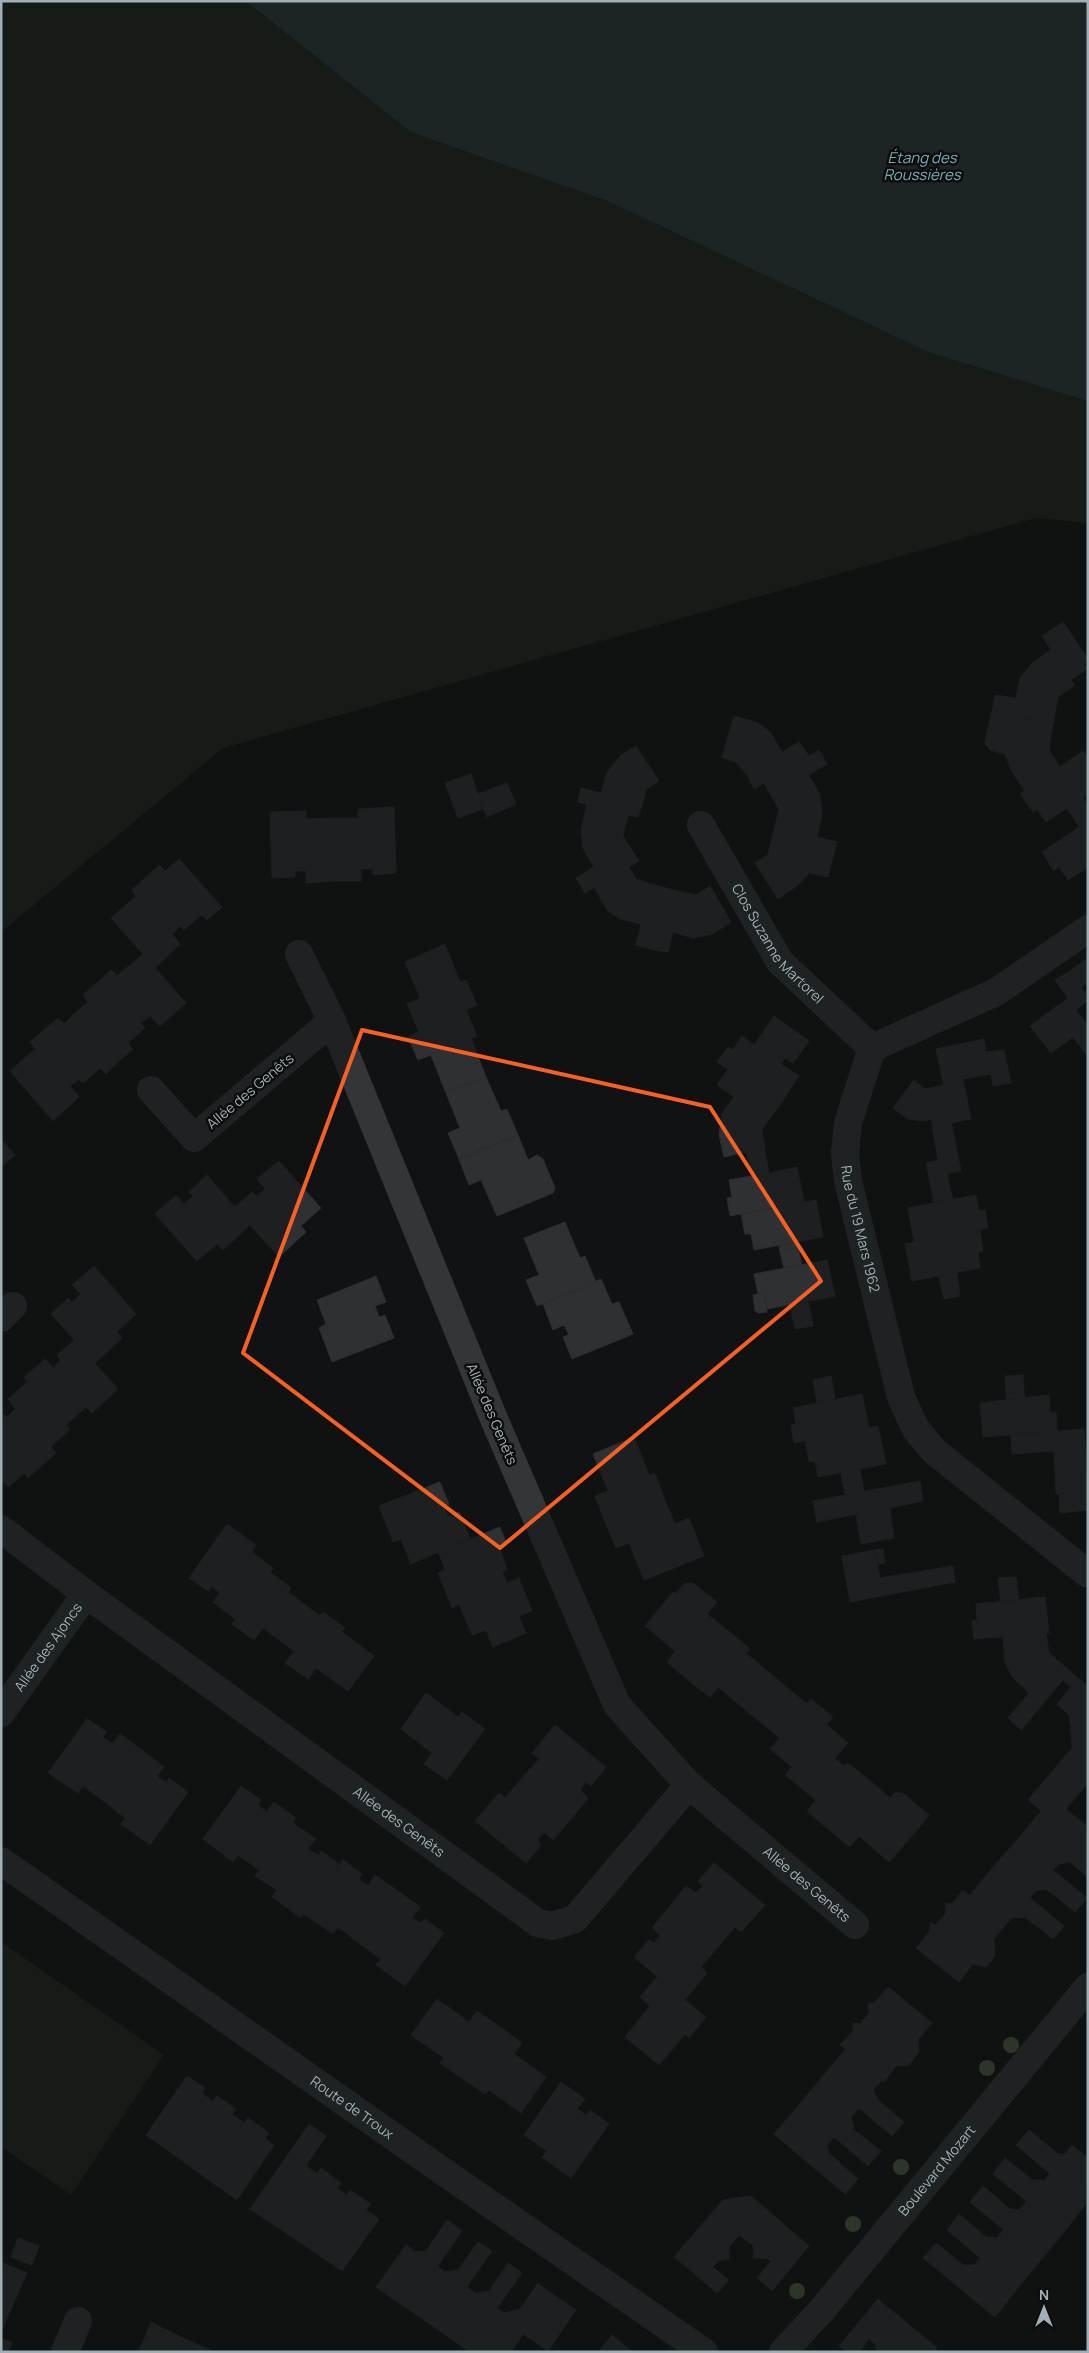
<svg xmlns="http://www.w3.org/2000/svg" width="1089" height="2353" viewBox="0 0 1089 2353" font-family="Manrope,sans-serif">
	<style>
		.green { fill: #1f261e }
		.water { fill: #2b3b3c }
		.building { fill: #2e3032; stroke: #2b2d2f }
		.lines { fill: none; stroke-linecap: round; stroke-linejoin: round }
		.minor { stroke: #323638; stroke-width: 28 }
		.tree { fill: #51604b }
		.marked { fill: none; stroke: #f76026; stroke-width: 4; stroke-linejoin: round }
		.labels { text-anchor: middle; stroke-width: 5; stroke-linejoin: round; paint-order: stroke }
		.street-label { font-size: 14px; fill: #a2afb4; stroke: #0d0d0e }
		.water-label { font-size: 15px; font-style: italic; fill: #78acb1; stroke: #0d0d0e }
	</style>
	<rect width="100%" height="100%" fill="#111213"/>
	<path class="green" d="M 1,1 L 937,1 L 1088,194 L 1088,523 L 1036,518 L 223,748 L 1,932 Z
		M 1,1942 L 164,2055 L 71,2195 L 1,2147 Z"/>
	<path class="water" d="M 246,1 L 1088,1 L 1088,401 L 929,352 L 608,201 L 411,132 Z"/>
	<path class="building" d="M 1063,622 L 1088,659 L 1084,664 L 1087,669 L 1071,680 L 1075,685 L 1058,697 L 1056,707 L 1043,704 L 1040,721 L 992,711 L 995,695 L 1016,698 L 1020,678 L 1032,663 L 1051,650 L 1042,636 Z
		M 1043,704 L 1056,707 L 1053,724 L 1040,721 Z
		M 992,711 L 1040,721 L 1037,737 L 1050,740 L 1049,750 L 1060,767 L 1025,791 L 1012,772 L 1005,754 L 1010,733 L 988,728 Z
		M 734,716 L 756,722 L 770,732 L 782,752 L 799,742 L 809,756 L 764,783 L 756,769 L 747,775 L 736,762 L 722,757 Z
		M 1040,721 L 1053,724 L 1050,740 L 1037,737 Z
		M 988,728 L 1010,733 L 1005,754 L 990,750 L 985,743 Z
		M 636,746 L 659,781 L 646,789 L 642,805 L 631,802 L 628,815 L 578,802 L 581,788 L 601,793 L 607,772 L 621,755 Z
		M 819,750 L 827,764 L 809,775 L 820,795 L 822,815 L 817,837 L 775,826 L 779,809 L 772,797 L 783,790 L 775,776 Z
		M 1083,751 L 1088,758 L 1088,794 L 1046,822 L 1037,809 L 1033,812 L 1020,794 Z
		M 756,769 L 764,783 L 754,789 L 747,775 Z
		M 471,774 L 483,809 L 458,818 L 445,783 Z
		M 775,776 L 783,790 L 772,797 L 764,783 Z
		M 507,783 L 516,804 L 487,817 L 478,794 Z
		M 1082,797 L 1086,802 L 1070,813 L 1067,808 Z
		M 631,802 L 642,805 L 638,817 L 628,815 Z
		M 1086,802 L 1088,805 L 1088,821 L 1079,827 L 1070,813 Z
		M 587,804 L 628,815 L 623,836 L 630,847 L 620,853 L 629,867 L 585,893 L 576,878 L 594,867 L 583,848 L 581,829 Z
		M 394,807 L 396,873 L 373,875 L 373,869 L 361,869 L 361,881 L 334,881 L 332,818 L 358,818 L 358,809 Z
		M 306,811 L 306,819 L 332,818 L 334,881 L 306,883 L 306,871 L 295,871 L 295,877 L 272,878 L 270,812 Z
		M 1088,821 L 1088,867 L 1068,880 L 1059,867 L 1054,871 L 1042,852 Z
		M 775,826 L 787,829 L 783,845 L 771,842 Z
		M 787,829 L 837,842 L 833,857 L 813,851 L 809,873 L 798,885 L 778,899 L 755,863 L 768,855 L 771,842 L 783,845 Z
		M 630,847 L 639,861 L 629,867 L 620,853 Z
		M 813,851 L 833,857 L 828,877 L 809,873 Z
		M 179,859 L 222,907 L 207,920 L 202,915 L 184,930 L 180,926 L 172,934 L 180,944 L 155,968 L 111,918 L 136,896 L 132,890 L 159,865 L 165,871 Z
		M 629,867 L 636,879 L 652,884 L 649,896 L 666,901 L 654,950 L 636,945 L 641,924 L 620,919 L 607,910 L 594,887 Z
		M 652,884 L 669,889 L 666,901 L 649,896 Z
		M 710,886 L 731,922 L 712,934 L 693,938 L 673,932 L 668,952 L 654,950 L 666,901 L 679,905 L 683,892 L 696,895 Z
		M 669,889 L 683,892 L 679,905 L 666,901 Z
		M 445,944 L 460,982 L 466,980 L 477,1005 L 419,1032 L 407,1004 L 420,998 L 405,962 Z
		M 143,954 L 186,1003 L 160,1026 L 150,1016 L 141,1023 L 145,1028 L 128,1043 L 133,1049 L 119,1061 L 76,1012 L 88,1002 L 83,995 L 111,970 L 117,976 Z
		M 1088,958 L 1088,982 L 1081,988 L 1068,972 Z
		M 1068,972 L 1088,996 L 1088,1000 L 1076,1010 L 1088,1025 L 1088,1057 L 1073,1037 L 1051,1053 L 1030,1026 L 1068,998 L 1055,980 Z
		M 466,1010 L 477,1036 L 471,1038 L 486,1077 L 446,1093 L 431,1055 L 418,1060 L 408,1037 Z
		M 76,1012 L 119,1061 L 106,1074 L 100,1068 L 83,1083 L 79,1079 L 70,1086 L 79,1097 L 53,1121 L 10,1071 L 35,1049 L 30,1042 L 58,1018 L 64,1024 Z
		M 774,1016 L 809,1041 L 793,1063 L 785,1058 L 781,1064 L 799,1076 L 780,1105 L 717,1062 L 728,1047 L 733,1050 L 742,1036 L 754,1045 Z
		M 984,1039 L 986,1052 L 1004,1050 L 1011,1083 L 993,1086 L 991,1074 L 963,1079 L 971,1119 L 951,1123 L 936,1049 Z
		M 728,1069 L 769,1097 L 757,1113 L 768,1121 L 762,1130 L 765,1148 L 724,1157 L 719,1135 L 722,1113 L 734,1097 L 717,1085 Z
		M 486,1077 L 501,1111 L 507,1109 L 518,1135 L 459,1159 L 448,1133 L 460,1128 L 446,1093 Z
		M 914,1080 L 925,1089 L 944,1085 L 961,1171 L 929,1177 L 926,1163 L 938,1160 L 931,1119 L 924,1121 L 908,1119 L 893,1108 Z
		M 769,1097 L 780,1105 L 768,1121 L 757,1113 Z
		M 518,1135 L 528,1160 L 537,1155 L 543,1159 L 555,1188 L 553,1193 L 497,1216 L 481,1180 L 469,1185 L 459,1159 Z
		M 1,1139 L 15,1155 L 1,1167 Z
		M 764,1148 L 769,1173 L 797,1167 L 804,1202 L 730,1216 L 727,1198 L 732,1197 L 729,1180 L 752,1176 L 746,1152 Z
		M 279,1161 L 321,1208 L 301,1226 L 306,1232 L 279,1257 L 234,1208 L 252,1192 L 257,1196 L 265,1189 L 257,1179 Z
		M 947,1173 L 951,1193 L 933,1197 L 929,1177 Z
		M 207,1175 L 250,1225 L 223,1250 L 217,1244 L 197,1261 L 155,1214 L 176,1195 L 184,1204 L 193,1196 L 189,1192 Z
		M 951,1193 L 953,1199 L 933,1202 L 933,1197 Z
		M 976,1195 L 979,1211 L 985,1210 L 988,1228 L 914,1242 L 908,1208 Z
		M 816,1200 L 823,1237 L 754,1250 L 751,1234 L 745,1234 L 741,1214 Z
		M 565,1222 L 580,1258 L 585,1256 L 596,1282 L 537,1306 L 526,1280 L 539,1275 L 524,1238 Z
		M 980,1230 L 983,1251 L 978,1252 L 980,1268 L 912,1281 L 905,1244 Z
		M 797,1242 L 798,1248 L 780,1252 L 779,1246 Z
		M 798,1248 L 802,1265 L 784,1268 L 780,1252 Z
		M 827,1260 L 835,1296 L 767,1309 L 764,1292 L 758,1294 L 754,1274 Z
		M 94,1266 L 136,1314 L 117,1332 L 122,1338 L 95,1363 L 51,1314 L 68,1298 L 72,1302 L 81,1294 L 72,1285 Z
		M 957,1273 L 958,1280 L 940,1283 L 939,1276 Z
		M 376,1276 L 386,1302 L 375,1306 L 379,1317 L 385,1315 L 394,1338 L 332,1362 L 319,1328 L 326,1324 L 317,1300 Z
		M 601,1279 L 612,1304 L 619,1302 L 633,1334 L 572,1359 L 563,1337 L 569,1335 L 564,1325 L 553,1330 L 543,1304 Z
		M 958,1280 L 960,1296 L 944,1299 L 940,1283 Z
		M 764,1292 L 767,1312 L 759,1313 L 755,1311 L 753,1295 Z
		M 808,1302 L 810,1310 L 791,1312 L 790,1305 Z
		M 810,1310 L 813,1326 L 795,1329 L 791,1312 Z
		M 74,1340 L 118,1389 L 92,1413 L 86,1407 L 66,1425 L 24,1377 L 45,1359 L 53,1368 L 61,1360 L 57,1355 Z
		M 1023,1375 L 1024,1392 L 1006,1394 L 1005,1376 Z
		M 831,1376 L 834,1393 L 816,1397 L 813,1380 Z
		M 28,1381 L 70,1429 L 51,1447 L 56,1453 L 28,1478 L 24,1473 L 9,1487 L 1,1480 L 1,1413 L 7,1417 L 15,1409 L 8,1399 Z
		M 1024,1392 L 1025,1398 L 1007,1400 L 1006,1394 Z
		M 834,1393 L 835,1399 L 817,1403 L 816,1397 Z
		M 862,1394 L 869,1428 L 794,1443 L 791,1425 L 796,1424 L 793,1408 Z
		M 1049,1395 L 1050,1413 L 1056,1412 L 1057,1431 L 983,1437 L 980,1403 Z
		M 878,1426 L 886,1464 L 818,1477 L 815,1461 L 809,1462 L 805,1440 Z
		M 1084,1429 L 1088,1492 L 1056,1494 L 1054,1451 L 1012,1454 L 1011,1435 Z
		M 634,1437 L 649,1475 L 655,1473 L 664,1498 L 605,1522 L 595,1496 L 608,1491 L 593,1454 Z
		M 860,1469 L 861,1475 L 842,1479 L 841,1472 Z
		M 861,1475 L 864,1491 L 845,1495 L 842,1479 Z
		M 920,1481 L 923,1501 L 890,1508 L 894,1538 L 861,1544 L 856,1514 L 817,1522 L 813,1501 Z
		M 440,1482 L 449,1504 L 444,1506 L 448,1517 L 459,1512 L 470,1538 L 411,1564 L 401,1539 L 393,1542 L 379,1506 Z
		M 1088,1492 L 1088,1510 L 1060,1513 L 1059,1494 Z
		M 664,1498 L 675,1524 L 689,1518 L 704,1556 L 644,1580 L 629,1543 L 616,1548 L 605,1522 Z
		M 227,1524 L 256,1545 L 252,1552 L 273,1568 L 235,1619 L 213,1602 L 220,1593 L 212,1586 L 208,1591 L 189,1578 Z
		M 500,1527 L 507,1545 L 500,1549 L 507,1570 L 502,1572 L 507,1583 L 519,1578 L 532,1611 L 519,1616 L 526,1633 L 493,1647 L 486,1630 L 472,1635 L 459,1604 L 452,1608 L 438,1573 L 445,1569 L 438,1552 Z
		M 883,1549 L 885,1563 L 878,1564 L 875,1550 Z
		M 875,1550 L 880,1578 L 953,1566 L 955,1582 L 850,1602 L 842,1556 Z
		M 270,1572 L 291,1588 L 288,1592 L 320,1616 L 294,1651 L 263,1628 L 254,1640 L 232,1624 Z
		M 1016,1577 L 1018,1594 L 1000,1596 L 998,1578 Z
		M 693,1583 L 717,1602 L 707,1614 L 731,1633 L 689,1681 L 667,1662 L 675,1651 L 645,1626 L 673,1592 L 675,1594 L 684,1584 Z
		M 1018,1594 L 1019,1600 L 1001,1602 L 1000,1596 Z
		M 1045,1597 L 1049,1633 L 974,1639 L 972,1621 L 977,1620 L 976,1604 Z
		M 323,1612 L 345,1628 L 342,1632 L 374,1656 L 348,1691 L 316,1668 L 308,1679 L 285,1663 Z
		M 731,1633 L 750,1649 L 746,1653 L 777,1679 L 749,1713 L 718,1687 L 710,1697 L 689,1681 Z
		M 1046,1633 L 1049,1653 L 1056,1659 L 1049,1669 L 1062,1681 L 1021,1730 L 1008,1718 L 1029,1693 L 1012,1677 L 1005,1662 L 1003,1637 Z
		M 1056,1659 L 1070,1671 L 1062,1681 L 1049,1669 Z
		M 1070,1671 L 1078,1678 L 1071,1687 L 1063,1680 Z
		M 1078,1678 L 1088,1686 L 1088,1730 L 1071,1732 L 1069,1715 L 1057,1704 Z
		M 777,1679 L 807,1704 L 811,1699 L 833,1717 L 792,1767 L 770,1749 L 780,1738 L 749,1713 Z
		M 426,1693 L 458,1717 L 462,1712 L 485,1729 L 447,1780 L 424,1764 L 432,1753 L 401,1729 Z
		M 87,1719 L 107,1732 L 103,1737 L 112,1744 L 120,1734 L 142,1750 L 105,1802 L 83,1786 L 78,1793 L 48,1773 Z
		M 555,1725 L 606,1767 L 591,1786 L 586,1782 L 580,1790 L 588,1798 L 571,1819 L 522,1778 L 539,1759 L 532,1753 Z
		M 827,1725 L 848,1743 L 834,1759 L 813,1741 Z
		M 1088,1730 L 1088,1785 L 1060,1762 L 1072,1748 L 1071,1732 Z
		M 813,1741 L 844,1766 L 848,1763 L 869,1780 L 828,1829 L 807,1811 L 816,1800 L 785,1775 Z
		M 142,1750 L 164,1767 L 157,1776 L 166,1782 L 169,1778 L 188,1792 L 150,1845 L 121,1824 L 125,1818 L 105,1802 Z
		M 1060,1762 L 1087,1784 L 1066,1809 L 1088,1827 L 1088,1850 L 1028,1800 Z
		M 522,1778 L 571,1819 L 553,1840 L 544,1832 L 537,1840 L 541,1845 L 526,1863 L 475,1821 L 499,1793 L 505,1798 Z
		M 869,1780 L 890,1798 L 887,1802 L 918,1829 L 889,1862 L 859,1836 L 850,1847 L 828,1829 Z
		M 241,1786 L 261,1800 L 258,1805 L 267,1812 L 274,1802 L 296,1818 L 259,1870 L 238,1855 L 233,1862 L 203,1839 Z
		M 895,1792 L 904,1794 L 929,1815 L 918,1829 L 887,1802 Z
		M 1041,1811 L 1088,1850 L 1088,1877 L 1070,1862 L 1059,1864 L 1053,1870 L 1017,1840 Z
		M 293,1823 L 316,1839 L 308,1849 L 318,1855 L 321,1851 L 339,1864 L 301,1918 L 272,1897 L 277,1890 L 255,1876 Z
		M 1017,1840 L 1087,1898 L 1075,1912 L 1046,1889 L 1035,1891 L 1030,1898 L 993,1867 Z
		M 343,1860 L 362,1874 L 359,1879 L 368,1886 L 375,1875 L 398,1891 L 359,1943 L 338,1927 L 333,1934 L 304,1914 Z
		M 714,1863 L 765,1905 L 741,1932 L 735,1927 L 718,1947 L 669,1907 L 686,1886 L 696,1893 L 703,1886 L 698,1881 Z
		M 993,1867 L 1064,1926 L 1053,1939 L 1025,1917 L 1012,1918 L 1005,1925 L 969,1896 Z
		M 963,1890 L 1005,1925 L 994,1939 L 995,1955 L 991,1961 L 940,1920 L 946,1913 L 945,1903 L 952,1904 Z
		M 398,1891 L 420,1907 L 412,1918 L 421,1923 L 425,1919 L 444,1933 L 405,1986 L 376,1965 L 381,1959 L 359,1943 Z
		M 669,1907 L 718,1947 L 701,1967 L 707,1973 L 685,2000 L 634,1957 L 649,1940 L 654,1943 L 660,1935 L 652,1928 Z
		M 940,1920 L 991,1961 L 986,1967 L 973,1964 L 959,1982 L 916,1948 L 930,1931 L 930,1923 L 936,1925 Z
		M 657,1977 L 706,2017 L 689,2038 L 685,2034 L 659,2065 L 625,2037 L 650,2006 L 640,1997 Z
		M 888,1987 L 932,2023 L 918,2040 L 919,2052 L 914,2058 L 865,2018 L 869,2013 L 868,2003 L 874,2003 Z
		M 437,1999 L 469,2022 L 477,2011 L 500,2027 L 462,2078 L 440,2063 L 444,2058 L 411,2035 Z
		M 865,2018 L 914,2058 L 909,2065 L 896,2066 L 884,2082 L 840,2045 L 853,2031 L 853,2023 L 860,2024 Z
		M 500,2027 L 522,2043 L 514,2054 L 546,2077 L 521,2113 L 489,2090 L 485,2094 L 462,2078 Z
		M 845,2050 L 882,2080 L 873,2090 L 878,2100 L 904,2122 L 892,2136 L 822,2077 Z
		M 187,2076 L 205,2088 L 202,2093 L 213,2102 L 176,2156 L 146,2135 Z
		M 822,2077 L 859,2108 L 851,2117 L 854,2130 L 881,2151 L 868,2166 L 798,2106 Z
		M 561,2082 L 585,2099 L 577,2109 L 586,2115 L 590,2110 L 609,2124 L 571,2178 L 542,2157 L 547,2151 L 524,2135 Z
		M 217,2096 L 236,2109 L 232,2114 L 244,2123 L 206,2178 L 176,2156 Z
		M 798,2106 L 834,2137 L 827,2146 L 830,2154 L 858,2179 L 845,2194 L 774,2134 Z
		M 248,2118 L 269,2133 L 265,2138 L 274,2145 L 237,2200 L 206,2178 Z
		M 309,2124 L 326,2136 L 306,2166 L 318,2174 L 280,2229 L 250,2209 Z
		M 1029,2130 L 1058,2154 L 1065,2154 L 1072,2145 L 1088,2158 L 1086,2204 L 1016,2145 Z
		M 1005,2158 L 1033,2180 L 1045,2180 L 1050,2173 L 1086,2204 L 1064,2232 L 993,2174 Z
		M 321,2168 L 341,2183 L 337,2188 L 347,2196 L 310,2249 L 280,2229 Z
		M 983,2186 L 1010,2209 L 1020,2210 L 1026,2202 L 1064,2232 L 1041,2260 L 970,2202 Z
		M 350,2190 L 371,2204 L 366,2210 L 379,2219 L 342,2271 L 310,2249 Z
		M 751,2196 L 809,2246 L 772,2291 L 757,2278 L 771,2261 L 766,2258 L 754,2258 L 753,2245 L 739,2235 L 735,2198 Z
		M 735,2198 L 739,2235 L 729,2247 L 729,2259 L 718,2261 L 713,2267 L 729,2280 L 717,2293 L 674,2257 L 723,2200 Z
		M 959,2214 L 986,2237 L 997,2238 L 1004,2229 L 1041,2260 L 1017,2289 L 947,2230 Z
		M 447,2220 L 462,2231 L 408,2309 L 376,2287 L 406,2245 L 416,2252 L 426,2251 Z
		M 18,2238 L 39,2246 L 32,2265 L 11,2257 Z
		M 478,2242 L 492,2251 L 437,2329 L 408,2309 L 437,2266 L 445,2272 L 458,2270 Z
		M 936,2243 L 963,2265 L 974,2265 L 980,2258 L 1017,2289 L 995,2317 L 923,2258 Z
		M 1,2262 L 13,2267 L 22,2284 L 1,2332 Z
		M 508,2263 L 522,2273 L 467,2350 L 437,2329 L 467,2287 L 475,2293 L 489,2291 Z
		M 13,2267 L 27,2273 L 22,2284 Z
		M 538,2283 L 551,2293 L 511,2352 L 470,2352 L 467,2350 L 497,2308 L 504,2313 L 520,2309 Z
		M 551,2293 L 576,2310 L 548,2351 L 523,2334 Z
		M 878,2299 L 936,2347 L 937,2352 L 877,2352 L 875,2344 L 869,2339 L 859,2352 L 847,2352 L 839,2346 Z
		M 151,2322 L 164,2329 L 145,2337 Z
		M 164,2329 L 212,2351 L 212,2352 L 138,2352 L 145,2337 Z
		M 612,2335 L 632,2352 L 598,2352 Z
		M 1,2338 L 12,2343 L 8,2352 L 3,2352 Z"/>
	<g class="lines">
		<g class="minor">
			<path id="s1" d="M 701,825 L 780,962 L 872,1048"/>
			<path id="s2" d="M 1088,929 L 996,992 L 872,1048 L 848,1123 L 845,1154 L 848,1181 L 901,1397 L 915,1428 L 934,1451 L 1088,1574"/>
			<path d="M 299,954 L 332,1021"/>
			<path d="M 1,1318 L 13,1306"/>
			<path id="s3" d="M 1,1529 L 86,1594 L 538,1923 L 552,1926 L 575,1919 L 689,1785 L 617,1705 L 494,1419 L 332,1021 L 194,1138 L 151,1090"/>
			<path id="s4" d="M 1,1713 L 86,1594"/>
			<path id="s5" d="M 689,1785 L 855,1925"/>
			<path id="s6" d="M 1,1861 L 441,2170 L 704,2352"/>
			<path d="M 65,2352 L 78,2321"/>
			<path id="s7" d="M 783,2352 L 821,2311 L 1088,1987"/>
		</g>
	</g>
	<g class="tree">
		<circle cx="1011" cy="2045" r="8"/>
		<circle cx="987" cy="2068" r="8"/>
		<circle cx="901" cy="2167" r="8"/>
		<circle cx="853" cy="2224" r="8"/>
		<circle cx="797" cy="2291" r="8"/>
	</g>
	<path d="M0 0H1089V2353H0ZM 362,1030 L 710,1107 L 821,1281 L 500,1548 L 243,1353 Z" fill="#111213" fill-opacity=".55" fill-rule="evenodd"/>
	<path class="marked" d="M 362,1030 L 710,1107 L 821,1281 L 500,1548 L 243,1353 Z"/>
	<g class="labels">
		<g class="street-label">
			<text dy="5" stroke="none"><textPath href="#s1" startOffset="142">Clos Suzanne Martorel</textPath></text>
			<text transform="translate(250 1091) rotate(-40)" y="5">Allée des Genêts</text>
			<text dy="5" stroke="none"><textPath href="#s2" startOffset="434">Rue du 19 Mars 1962</textPath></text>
			<text transform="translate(492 1414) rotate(67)" y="5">Allée des Genêts</text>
			<text dy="5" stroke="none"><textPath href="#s4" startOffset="81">Allée des Ajoncs</textPath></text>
			<text dy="5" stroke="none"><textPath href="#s3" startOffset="494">Allée des Genêts</textPath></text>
			<text dy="5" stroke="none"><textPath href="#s5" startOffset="154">Allée des Genêts</textPath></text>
			<text dy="5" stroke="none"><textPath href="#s6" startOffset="429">Route de Troux</textPath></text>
			<text dy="5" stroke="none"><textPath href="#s7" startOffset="238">Boulevard Mozart</textPath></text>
		</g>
		<g class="water-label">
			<text x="922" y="163">Étang des<tspan x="922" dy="17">Roussières</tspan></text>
		</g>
	</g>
	<rect width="1089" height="2353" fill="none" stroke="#a2afb4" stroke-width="5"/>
	<g transform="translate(1044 2308)" stroke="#0d0d0e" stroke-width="4" paint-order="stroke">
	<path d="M0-4L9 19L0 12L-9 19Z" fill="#a2afb4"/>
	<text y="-8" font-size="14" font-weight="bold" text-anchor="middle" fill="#a2afb4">N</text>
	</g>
</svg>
